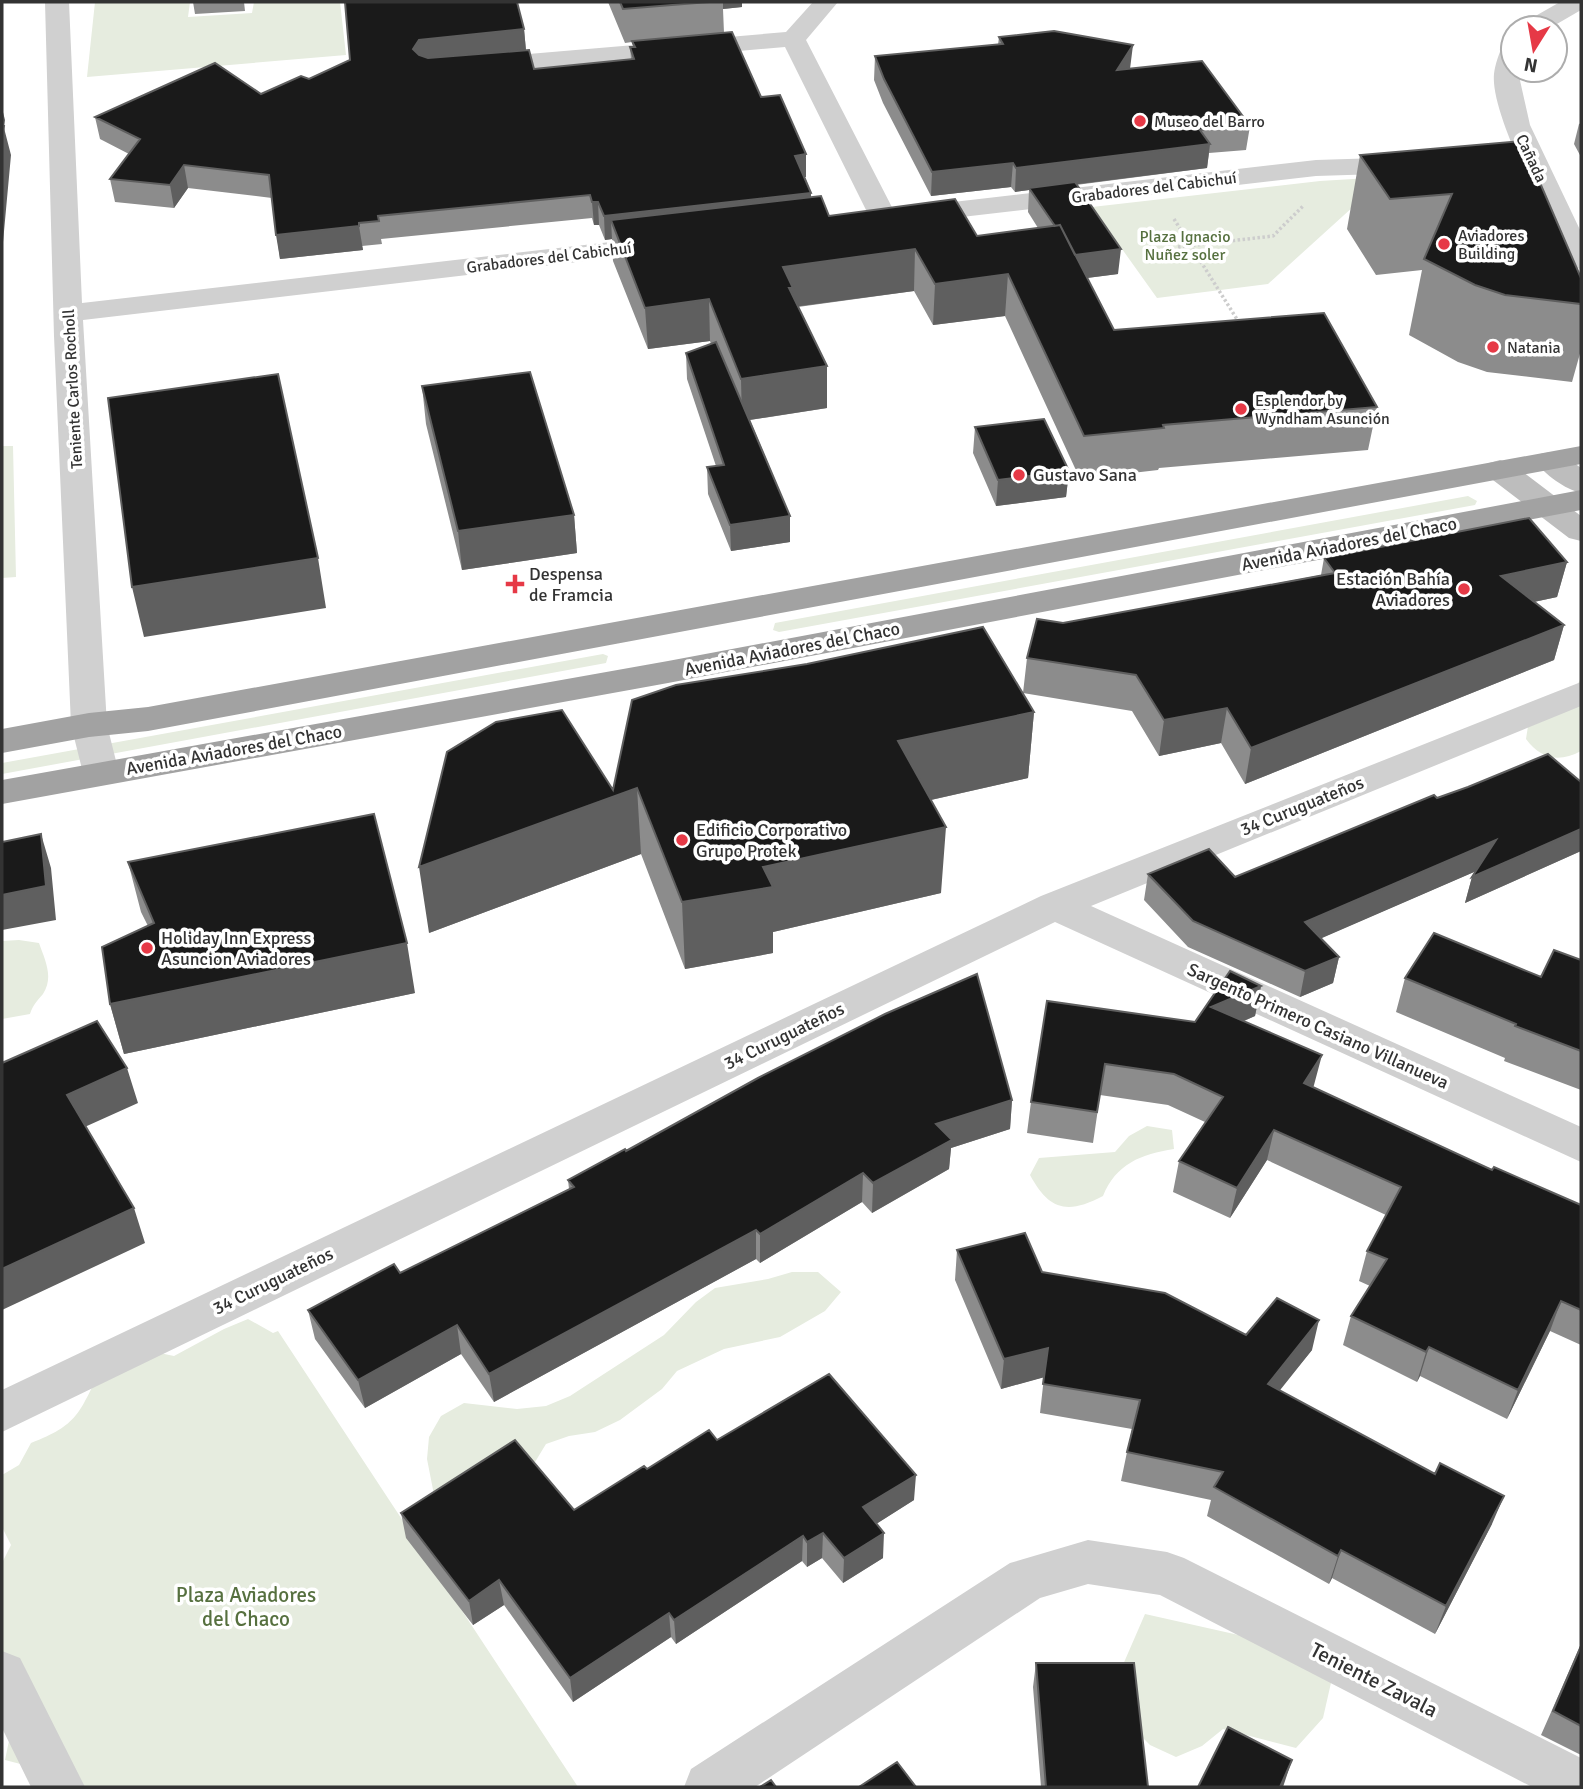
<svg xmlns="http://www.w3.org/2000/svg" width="1583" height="1789" viewBox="0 0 1583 1789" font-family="Signika,sans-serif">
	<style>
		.green { fill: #e6ecdf }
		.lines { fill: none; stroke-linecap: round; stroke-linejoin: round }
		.path { stroke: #cdcdcd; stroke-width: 3.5; stroke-dasharray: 2.5 2.5; stroke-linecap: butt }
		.minor { fill: #d0d0d0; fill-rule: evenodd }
		.secondary { fill: #bdbdbd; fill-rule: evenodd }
		.trunk { fill: #a2a2a2; fill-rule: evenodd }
		.wall { fill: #8c8c8c }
		.shaded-wall { fill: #5f5f5f }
		.building { fill: #1a1a1a; stroke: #5f5f5f; stroke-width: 2 }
		.poi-dot { fill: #e63946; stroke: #fff; stroke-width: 2.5 }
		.labels { text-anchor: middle; stroke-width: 7; stroke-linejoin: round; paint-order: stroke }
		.far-poi-label { font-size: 16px; fill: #333; stroke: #fff; text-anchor: start }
		.far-street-label { font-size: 16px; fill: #333; stroke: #fff }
		.far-park-label { font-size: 16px; fill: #56703f; stroke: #fff }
		.poi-label { font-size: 18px; fill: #333; stroke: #fff; text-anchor: start }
		.street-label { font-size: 18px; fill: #333; stroke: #fff }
		.near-park-label { font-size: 21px; fill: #56703f; stroke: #fff }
		.near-street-label { font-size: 21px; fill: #333; stroke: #fff }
	</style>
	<rect width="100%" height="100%" fill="#fff"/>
	<path class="green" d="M 95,2 L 190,2 L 188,17 L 252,13 L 254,2 L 340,2 L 346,55 L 87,77 Z
		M 1386,177 L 1268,284 L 1157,298 L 1092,207 L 1320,181 Z
		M 2,446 L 13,446 L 16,577 L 2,578 Z
		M 1468,496 L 1477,501 L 1475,505 L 779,632 L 773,630 L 775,623 Z
		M 603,654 L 608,656 L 606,663 L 2,774 L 2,763 Z
		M 1580,680 L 1581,751 C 1559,763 1541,759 1526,739 L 1528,726 L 1574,691 Z
		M 19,940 L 39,943 C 45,960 54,977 43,994 C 37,1001 33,1005 30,1014 L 2,1019 L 2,941 Z
		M 1147,1126 L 1172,1130 L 1174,1149 C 1141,1154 1116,1164 1103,1196 C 1067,1215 1049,1210 1030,1175 L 1039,1158 L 1115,1152 L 1129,1136 Z
		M 792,1272 L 818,1272 L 841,1292 L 825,1311 L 780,1337 L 724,1349 L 677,1371 L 662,1389 L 620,1420 L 595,1432 L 569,1436 L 546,1444 L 507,1508 L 436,1505 L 427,1459 L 429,1437 L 441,1416 L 464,1403 L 517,1409 L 546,1406 L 570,1396 L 664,1335 L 696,1302 L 715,1288 L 768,1279 Z
		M 248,1319 L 273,1333 L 278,1331 L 578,1787 L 75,1787 L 32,1767 L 5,1760 L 11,1731 L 10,1702 L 2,1700 L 2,1563 L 11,1545 L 2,1527 L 2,1475 L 19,1465 L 31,1443 C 78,1425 79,1413 100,1371 L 150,1351 L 174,1356 L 224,1329 Z
		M 1145,1614 L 1279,1644 L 1333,1674 L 1323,1718 L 1296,1748 L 1223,1729 L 1202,1746 L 1176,1757 L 1150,1745 L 1128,1723 L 1122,1667 Z"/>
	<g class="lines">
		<path class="path" d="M 1174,219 L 1240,324
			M 1178,247 L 1273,236 L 1304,205"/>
		<path class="minor" d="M 45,2 L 69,2 L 82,303 L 663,236 L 673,238 L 677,244 L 673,250 L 663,252 L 83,320 L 107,725 L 119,773 L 114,782 L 101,785 L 88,782 L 83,773 L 71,725 L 54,336 Z
			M 813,2 L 838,2 L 806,40 L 896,215 L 900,209 L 910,207 L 1316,160 L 1411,157 L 1420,159 L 1424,165 L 1420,171 L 1411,173 L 1316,176 L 910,223 L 900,221 L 897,216 L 894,224 L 884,226 L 874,224 L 870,218 L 785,47 L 481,74 L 472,71 L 468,66 L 472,61 L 481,58 L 786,32 Z
			M 1560,2 L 1581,2 L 1581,10 L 1550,28 L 1520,28 L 1523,23 Z
			M 1513,42 L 1513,70 L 1520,70 L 1519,76 L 1530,125 L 1581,232 L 1581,269 L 1571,267 L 1567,261 C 1548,221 1490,114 1494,74 C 1495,65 1499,52 1504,44 Z
			M 1581,682 L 1581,706 L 1091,906 L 1581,1127 L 1581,1162 L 1055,922 L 2,1432 L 2,1390 L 1041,896 Z
			M 1088,1540 L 1167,1552 L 1184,1558 L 1581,1758 L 1581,1787 L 1532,1787 L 1160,1595 L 1088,1584 L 1040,1598 L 755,1787 L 684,1787 L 691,1769 L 1010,1563 Z
			M 2,1651 L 20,1658 L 85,1787 L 31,1787 L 2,1728 Z"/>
		<path class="secondary" d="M 1551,452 L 1562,454 L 1581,468 L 1581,493 C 1565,489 1545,475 1535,461 L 1540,454 Z
			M 1500,460 L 1511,463 L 1581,516 L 1581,541 L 1569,538 L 1489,477 L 1484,470 L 1489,463 Z"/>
		<path class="trunk" d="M 1581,446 L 1581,464 L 148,731 L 89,737 L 2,753 L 2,729 L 89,713 L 148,707 Z
			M 1581,490 L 1581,510 L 668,683 L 2,804 L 2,780 L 668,661 Z"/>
	</g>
	<path class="wall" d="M 193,2 L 244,2 L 245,11 L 195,14 Z
		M 608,2 L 742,2 L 742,7 L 723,9 L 724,33 L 806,177 L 805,177 L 811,193 L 811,197 L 829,216 L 977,236 L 1038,228 L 1028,212 L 1029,190 L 1015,192 L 1011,187 L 931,196 L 883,103 L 874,80 L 875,56 L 998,45 L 999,37 L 1130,68 L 1250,126 L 1246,150 L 1209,153 L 1207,168 L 1076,185 L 1118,274 L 1087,278 L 1114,330 L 1377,407 L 1368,450 L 1159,468 L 1158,470 L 1080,479 L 1005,316 L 933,325 L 914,291 L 798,307 L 827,366 L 827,408 L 750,420 L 790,516 L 790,542 L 731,551 L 708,494 L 707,467 L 716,466 L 687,379 L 686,353 L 711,344 L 710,341 L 648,349 L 613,261 L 612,239 L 605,240 L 599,225 L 594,225 L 592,218 L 381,239 L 382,244 L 362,246 L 363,250 L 280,259 L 272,198 L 188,188 L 174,208 L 115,202 L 110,179 L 129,154 L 100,139 L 95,117 L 261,94 L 309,79 L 524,29 L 526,50 L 534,69 L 631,59 L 630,47 L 633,47 L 632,42 L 625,43 Z
		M 1581,123 L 1581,157 L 1574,144 L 1579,124 Z
		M 1522,141 L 1581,278 L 1581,350 L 1572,382 L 1487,372 L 1458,362 L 1409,335 L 1422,270 L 1376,275 L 1347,229 L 1360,155 Z
		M 422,386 L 574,515 L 577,553 L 462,570 L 426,424 Z
		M 975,427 L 1069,471 L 1066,497 L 996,506 L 973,453 Z
		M 1324,558 L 1567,562 L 1557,597 L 1534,602 L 1564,625 L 1554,660 L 1245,784 L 1221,743 L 1159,756 L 1132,711 L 1023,693 L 1027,658 L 1063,623 L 1321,575 Z
		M 1034,712 L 1028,778 L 931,800 L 941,893 L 773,932 L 773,953 L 685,969 L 641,854 L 429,933 L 613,790 Z
		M 1581,782 L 1581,851 L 1465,903 L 1472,877 L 1476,871 L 1321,938 L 1339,957 L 1333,983 L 1300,997 L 1188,947 L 1144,900 L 1148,874 L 1235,877 L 1437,798 Z
		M 128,862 L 415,993 L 124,1054 L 110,1004 L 148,926 L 141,912 Z
		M 1581,960 L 1581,1090 L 1504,1061 L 1505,1058 L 1396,1012 L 1405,978 L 1541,977 Z
		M 1261,986 L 1255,1016 L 1244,1021 L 1314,1085 L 1313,1087 L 1492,1170 L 1581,1205 L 1581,1345 L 1550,1331 L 1507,1419 L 1420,1376 L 1417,1382 L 1343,1345 L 1351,1316 L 1370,1286 L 1359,1281 L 1367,1251 L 1386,1215 L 1267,1160 L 1230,1218 L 1173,1192 L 1179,1161 L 1205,1122 L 1168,1105 L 1100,1095 L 1093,1143 L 1027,1133 L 1031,1102 L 1047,1001 L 1195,1022 Z
		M 1012,1100 L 1010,1129 L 951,1148 L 949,1169 L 872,1213 L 862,1202 L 760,1263 L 756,1259 L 494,1402 L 461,1354 L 365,1408 L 315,1339 L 308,1310 L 400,1273 L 569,1189 L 568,1180 L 626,1151 Z
		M 957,1250 L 1042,1272 L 1246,1335 L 1312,1350 L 1279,1390 L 1492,1524 L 1435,1634 L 1332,1578 L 1329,1584 L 1207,1516 L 1211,1500 L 1121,1481 L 1127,1452 L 1132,1429 L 1040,1413 L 1044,1377 L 1001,1389 L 955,1280 Z
		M 717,1440 L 914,1500 L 876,1524 L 883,1558 L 843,1583 L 822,1558 L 807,1567 L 802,1561 L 676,1644 L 671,1637 L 573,1702 L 504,1605 L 473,1625 L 406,1538 L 401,1513 L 574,1510 L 647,1469 Z
		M 1581,1644 L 1581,1755 L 1541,1735 Z
		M 1036,1663 L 1148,1787 L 1041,1787 L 1033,1687 Z"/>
	<path class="shaded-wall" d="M 723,2 L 742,2 L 742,7 L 723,9 Z
		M 524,29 L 526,51 L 416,72 L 413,49 L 419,40 Z
		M 1133,45 L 1130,69 L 1117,70 Z
		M 2,108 L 5,120 L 4,128 L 11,155 L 2,253 Z
		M 1210,144 L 1207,168 L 1031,190 L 1029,188 L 1029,190 L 1015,192 L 1016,168 Z
		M 806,154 L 806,177 L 795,178 L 795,156 Z
		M 1013,163 L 1011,187 L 931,196 L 932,172 Z
		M 184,165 L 188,188 L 174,208 L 170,185 Z
		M 811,193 L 811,216 L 611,220 L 612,239 L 605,240 L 604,216 Z
		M 592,202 L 598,202 L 599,225 L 594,225 Z
		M 359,226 L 363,250 L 280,259 L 276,235 Z
		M 915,249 L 914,291 L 793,307 L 783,267 Z
		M 1121,249 L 1118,274 L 1071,280 L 1074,255 Z
		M 1008,274 L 1005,316 L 933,325 L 935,284 Z
		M 709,299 L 710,341 L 648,349 L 645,308 Z
		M 827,366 L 827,408 L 742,421 L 741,379 Z
		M 1069,471 L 1066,497 L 996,506 L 998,480 Z
		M 574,515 L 577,553 L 462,570 L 458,531 Z
		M 790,516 L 790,542 L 731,551 L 730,525 Z
		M 318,558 L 326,608 L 144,637 L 132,587 Z
		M 1567,562 L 1557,597 L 1492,611 L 1501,576 Z
		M 1564,625 L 1554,660 L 1245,784 L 1251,748 Z
		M 1227,708 L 1221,743 L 1159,756 L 1164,720 Z
		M 1034,712 L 1028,778 L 895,808 L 898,741 Z
		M 637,788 L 641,854 L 429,933 L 419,867 Z
		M 946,827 L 941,893 L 773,932 L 773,953 L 685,969 L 682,902 L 763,867 Z
		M 1581,829 L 1581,851 L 1465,903 L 1472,877 Z
		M 41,834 L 51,868 L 56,920 L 2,930 L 2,895 Z
		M 1496,840 L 1488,866 L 1299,948 L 1305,922 Z
		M 407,943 L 415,993 L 124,1054 L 110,1004 Z
		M 1339,957 L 1333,983 L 1300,997 L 1305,971 Z
		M 1261,986 L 1255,1016 L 1206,1037 L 1211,1007 Z
		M 1322,1055 L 1314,1085 L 1297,1113 L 1304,1083 Z
		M 127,1068 L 138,1103 L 78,1130 L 67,1095 Z
		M 1012,1100 L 1010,1129 L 951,1148 L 949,1169 L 872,1213 L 873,1183 L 936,1124 Z
		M 1274,1130 L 1267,1160 L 1230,1218 L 1237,1188 Z
		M 863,1173 L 862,1202 L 760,1263 L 760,1234 Z
		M 134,1208 L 145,1243 L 2,1310 L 2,1269 Z
		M 756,1230 L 756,1259 L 494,1402 L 489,1374 Z
		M 1561,1301 L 1550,1331 L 1507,1419 L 1518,1390 Z
		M 1319,1320 L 1312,1350 L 1261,1414 L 1268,1384 Z
		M 457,1325 L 461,1354 L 365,1408 L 358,1380 Z
		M 1429,1347 L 1420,1376 L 1417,1382 L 1426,1352 Z
		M 1048,1348 L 1045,1377 L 1001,1389 L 1004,1359 Z
		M 916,1475 L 914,1500 L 862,1533 L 863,1507 Z
		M 1504,1496 L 1492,1524 L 1435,1634 L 1446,1606 Z
		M 823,1533 L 822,1558 L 807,1567 L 807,1542 Z
		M 884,1533 L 883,1558 L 843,1583 L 844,1558 Z
		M 803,1536 L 802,1561 L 676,1644 L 674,1620 Z
		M 1341,1550 L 1332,1578 L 1329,1584 L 1338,1556 Z
		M 499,1580 L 504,1605 L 473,1625 L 469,1601 Z
		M 669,1613 L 671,1637 L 573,1702 L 570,1678 Z
		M 1292,1760 L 1283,1787 L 1280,1787 Z"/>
	<path class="building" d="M 345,2 L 517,2 L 524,29 L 419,40 L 413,49 L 419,55 L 428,58 L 529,50 L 534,69 L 634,59 L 630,47 L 635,47 L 632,41 L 732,32 L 761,97 L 780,95 L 806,154 L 795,156 L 811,193 L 604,216 L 598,202 L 592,202 L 590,195 L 378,216 L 379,221 L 359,223 L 359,226 L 276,235 L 269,175 L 184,165 L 170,185 L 110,179 L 140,139 L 95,117 L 215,63 L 261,94 L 301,76 L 309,79 L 350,60 Z
		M 620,2 L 709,2 L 623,9 Z
		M 1054,31 L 1133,45 L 1117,70 L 1202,61 L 1250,126 L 1200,130 L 1210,144 L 1016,168 L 1013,163 L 932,172 L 884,79 L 875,56 L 1003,44 L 999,37 Z
		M 2,126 L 4,126 L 2,144 Z
		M 1522,141 L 1581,278 L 1581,304 L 1505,295 L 1475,285 L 1424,259 L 1452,194 L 1390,199 L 1360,155 Z
		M 1075,182 L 1121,249 L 1075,255 L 1060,225 L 1055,226 L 1029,188 Z
		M 821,196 L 829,216 L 955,199 L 977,236 L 1060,225 L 1114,330 L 1324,313 L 1377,407 L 1163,425 L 1164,428 L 1084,436 L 1008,274 L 935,284 L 915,249 L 783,267 L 793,288 L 789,288 L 827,366 L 741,379 L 709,299 L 645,308 L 611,220 Z
		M 716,342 L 790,516 L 730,525 L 707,467 L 724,465 L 686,353 Z
		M 530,372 L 574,515 L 458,531 L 422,386 Z
		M 278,374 L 318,558 L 132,587 L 108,398 Z
		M 1044,419 L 1069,471 L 998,480 L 975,427 Z
		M 1529,518 L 1567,562 L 1501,576 L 1564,625 L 1251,748 L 1227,708 L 1164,720 L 1136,675 L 1027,658 L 1037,619 L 1063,623 L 1335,573 L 1324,558 Z
		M 983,627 L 1034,712 L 898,741 L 946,827 L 763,867 L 773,887 L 682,902 L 637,788 L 419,867 L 447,752 L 496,722 L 562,710 L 613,790 L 632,700 L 676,685 L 807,664 Z
		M 1548,754 L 1581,782 L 1581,829 L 1472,877 L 1496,840 L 1305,922 L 1339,957 L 1305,971 L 1193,921 L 1148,874 L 1209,849 L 1235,877 L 1434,795 L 1437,798 L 1468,787 Z
		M 374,814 L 407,943 L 110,1004 L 102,947 L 154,923 L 128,862 Z
		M 41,834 L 46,886 L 2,895 L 2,842 Z
		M 1434,933 L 1541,977 L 1554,950 L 1581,960 L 1581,1051 L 1515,1026 L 1516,1024 L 1405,978 Z
		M 1230,971 L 1261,986 L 1211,1007 L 1322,1055 L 1304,1083 L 1492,1170 L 1494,1167 L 1581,1205 L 1581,1310 L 1561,1301 L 1518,1390 L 1429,1347 L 1426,1352 L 1351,1316 L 1387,1259 L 1367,1251 L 1401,1187 L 1274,1130 L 1237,1188 L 1179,1161 L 1223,1097 L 1174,1074 L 1105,1064 L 1097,1112 L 1031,1102 L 1047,1001 L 1195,1022 Z
		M 977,974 L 1012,1100 L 936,1124 L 952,1140 L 873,1183 L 863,1173 L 760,1234 L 756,1230 L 489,1374 L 457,1325 L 358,1380 L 308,1310 L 394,1264 L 400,1273 L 574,1187 L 568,1180 L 625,1149 L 626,1151 L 758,1078 L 885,1014 Z
		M 97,1021 L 127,1068 L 67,1095 L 134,1208 L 2,1269 L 2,1063 Z
		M 1025,1233 L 1042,1272 L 1165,1293 L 1246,1335 L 1277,1298 L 1319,1320 L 1268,1384 L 1435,1474 L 1440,1463 L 1504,1496 L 1446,1606 L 1341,1550 L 1338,1556 L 1214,1487 L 1223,1472 L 1127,1452 L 1140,1400 L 1043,1384 L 1048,1348 L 1004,1359 L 957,1250 Z
		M 829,1374 L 916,1475 L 863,1507 L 884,1533 L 844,1558 L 823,1533 L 807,1542 L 803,1536 L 674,1620 L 669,1613 L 570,1678 L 499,1580 L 469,1601 L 401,1513 L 515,1440 L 574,1510 L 644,1466 L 647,1469 L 709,1430 L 717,1440 Z
		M 1581,1646 L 1581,1726 L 1553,1711 Z
		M 1036,1663 L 1134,1663 L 1148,1787 L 1046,1787 Z
		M 1228,1727 L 1292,1760 L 1280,1787 L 1198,1787 Z
		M 897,1762 L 916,1787 L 859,1787 Z
		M 771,1780 L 776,1787 L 760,1787 Z"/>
	<g class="poi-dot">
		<circle cx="1140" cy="121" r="7"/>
		<circle cx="1444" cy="244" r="7"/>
		<circle cx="1493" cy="347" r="7"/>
		<circle cx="1241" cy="409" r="7"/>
		<circle cx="1019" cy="475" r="7"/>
		<path d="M511.5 573.5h7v7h7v7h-7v7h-7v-7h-7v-7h7z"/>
		<circle cx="1464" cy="589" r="7"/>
		<circle cx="682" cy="840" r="7"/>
		<circle cx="147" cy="948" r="7"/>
	</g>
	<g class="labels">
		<g class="far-poi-label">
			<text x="1154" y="127">Museo del Barro</text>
			<text x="1458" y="241">Aviadores<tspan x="1458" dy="18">Building</tspan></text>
			<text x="1507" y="353">Natania</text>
			<text x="1255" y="406">Esplendor by<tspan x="1255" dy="18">Wyndham Asunción</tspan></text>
		</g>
		<g class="far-street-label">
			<text transform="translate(1532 158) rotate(65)" y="6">Cañada</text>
			<text transform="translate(1154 187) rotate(-7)" y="6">Grabadores del Cabichuí</text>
			<text transform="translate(549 257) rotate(-7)" y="6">Grabadores del Cabichuí</text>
			<text transform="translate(72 389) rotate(-93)" y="6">Teniente Carlos Rocholl</text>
		</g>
		<g class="far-park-label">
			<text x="1185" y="242">Plaza Ignacio<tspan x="1185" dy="18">Nuñez soler</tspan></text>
		</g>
		<g class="poi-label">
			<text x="1033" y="481">Gustavo Sana</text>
			<text x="529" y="580">Despensa<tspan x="529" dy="21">de Framcia</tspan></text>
			<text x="1450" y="585" text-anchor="end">Estación Bahía<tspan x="1450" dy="21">Aviadores</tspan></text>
			<text x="696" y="836">Edificio Corporativo<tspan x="696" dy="21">Grupo Protek</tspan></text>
			<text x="161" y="944">Holiday Inn Express<tspan x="161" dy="21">Asuncion Aviadores</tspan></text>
		</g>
		<g class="street-label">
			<text transform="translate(1349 544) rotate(-11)" y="6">Avenida Aviadores del Chaco</text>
			<text transform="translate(792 649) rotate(-11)" y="6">Avenida Aviadores del Chaco</text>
			<text transform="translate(234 750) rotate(-10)" y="6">Avenida Aviadores del Chaco</text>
			<text transform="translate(1302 806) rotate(-22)" y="6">34 Curuguateños</text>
			<text transform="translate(1318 1026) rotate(24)" y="6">Sargento Primero Casiano Villanueva</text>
			<text transform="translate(784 1036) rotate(-26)" y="6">34 Curuguateños</text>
			<text transform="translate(273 1281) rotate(-26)" y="6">34 Curuguateños</text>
		</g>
		<g class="near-park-label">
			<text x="246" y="1602">Plaza Aviadores<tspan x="246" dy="24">del Chaco</tspan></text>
		</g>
		<g class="near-street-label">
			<text transform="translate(1374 1680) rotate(27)" y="7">Teniente Zavala</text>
		</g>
	</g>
	<rect width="1583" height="1789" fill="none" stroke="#333333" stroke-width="7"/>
	<g transform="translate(1534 49) rotate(191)"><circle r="33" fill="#ffffff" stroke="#adadad" stroke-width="2"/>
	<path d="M0-5L12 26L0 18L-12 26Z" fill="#e63946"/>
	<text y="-10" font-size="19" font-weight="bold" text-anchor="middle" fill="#333333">N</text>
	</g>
</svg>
